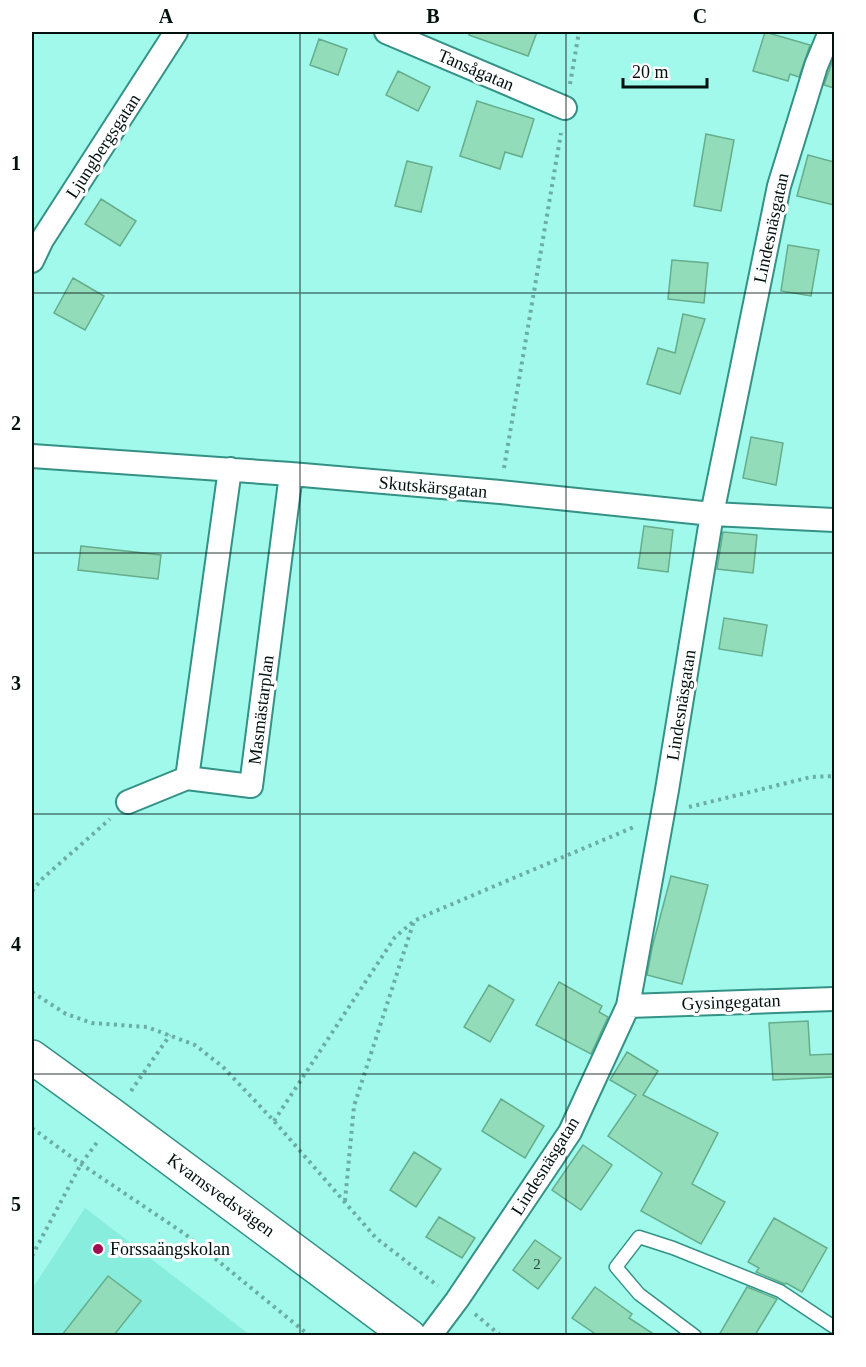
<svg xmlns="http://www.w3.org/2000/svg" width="866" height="1367" viewBox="0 0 866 1367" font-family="'Times New Roman',serif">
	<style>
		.built { fill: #89edde }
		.building { fill: #93dcba; stroke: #65ad8c; stroke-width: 1.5 }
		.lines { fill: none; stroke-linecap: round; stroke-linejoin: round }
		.lane-casing { stroke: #349185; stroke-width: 15 }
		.street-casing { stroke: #349185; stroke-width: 26 }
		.secondary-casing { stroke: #349185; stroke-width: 36 }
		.path { stroke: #6bada2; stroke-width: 4; stroke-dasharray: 3 4.5; stroke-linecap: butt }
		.lane { stroke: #fff; stroke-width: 12 }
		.street { stroke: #fff; stroke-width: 22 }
		.secondary { stroke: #fff; stroke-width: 33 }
		.grid { fill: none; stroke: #00110e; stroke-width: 1.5; stroke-opacity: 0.55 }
		.poi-dot { fill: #a20e4f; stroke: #fff; stroke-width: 2 }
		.labels { text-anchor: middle; stroke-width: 6; stroke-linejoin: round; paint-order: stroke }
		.number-label { font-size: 15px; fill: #254439 }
		.street-label { font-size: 18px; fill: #00110e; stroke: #fff }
		.poi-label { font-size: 18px; fill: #00110e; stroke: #fff; text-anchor: start }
		.neatline { fill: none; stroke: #00110e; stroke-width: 2 }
		.grid-label { font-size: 20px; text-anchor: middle; font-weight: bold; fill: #00110e }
	</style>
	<rect width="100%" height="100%" fill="#a0f9eb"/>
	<path class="built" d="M 85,1208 L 250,1335 L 32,1335 L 32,1289 Z"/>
	<path class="building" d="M 470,32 L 537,32 L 528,56 L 469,35 Z
		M 765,32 L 810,45 L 799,77 L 790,74 L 788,81 L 753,71 Z
		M 319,39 L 347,49 L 338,75 L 310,65 Z
		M 834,57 L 834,88 L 824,85 Z
		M 398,71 L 430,87 L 418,111 L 386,95 Z
		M 477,101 L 534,119 L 522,157 L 505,152 L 500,169 L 460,156 Z
		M 706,134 L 734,140 L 721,211 L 694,206 Z
		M 808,155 L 834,162 L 834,205 L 797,196 Z
		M 407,161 L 432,167 L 421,212 L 395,206 Z
		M 101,199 L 136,221 L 120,246 L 85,224 Z
		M 788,245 L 819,250 L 811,296 L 781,291 Z
		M 672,260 L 708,263 L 704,303 L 668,299 Z
		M 73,278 L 104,296 L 85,330 L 54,313 Z
		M 683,314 L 705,319 L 680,394 L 647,384 L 658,348 L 675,353 Z
		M 751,437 L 783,443 L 776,485 L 743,478 Z
		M 644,526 L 673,530 L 668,572 L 638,568 Z
		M 723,532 L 757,535 L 753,573 L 717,569 Z
		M 81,546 L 161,555 L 158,579 L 78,570 Z
		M 724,618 L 767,625 L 762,656 L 719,649 Z
		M 671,876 L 708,885 L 682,984 L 647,975 L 652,948 Z
		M 559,982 L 602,1006 L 599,1012 L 608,1017 L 591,1054 L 536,1025 Z
		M 489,985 L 514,1000 L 490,1042 L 464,1027 Z
		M 808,1021 L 810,1055 L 834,1054 L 834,1077 L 773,1080 L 769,1023 Z
		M 627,1052 L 658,1071 L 643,1095 L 718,1133 L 692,1184 L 725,1202 L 701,1244 L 641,1211 L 662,1173 L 608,1136 L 636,1095 L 610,1080 Z
		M 501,1099 L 544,1126 L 525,1158 L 482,1131 Z
		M 583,1145 L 612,1165 L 581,1210 L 552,1190 Z
		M 414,1152 L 441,1169 L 416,1207 L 390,1190 Z
		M 439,1217 L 475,1238 L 462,1258 L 426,1237 Z
		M 774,1218 L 827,1248 L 802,1292 L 786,1283 L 785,1284 L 756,1272 L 759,1268 L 748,1262 Z
		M 535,1240 L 561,1258 L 538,1289 L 513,1270 Z
		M 108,1276 L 141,1301 L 114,1335 L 62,1335 Z
		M 595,1287 L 632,1314 L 629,1318 L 655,1335 L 597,1335 L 572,1318 Z
		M 747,1287 L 777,1299 L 755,1335 L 719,1335 Z"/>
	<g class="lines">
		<g class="lane-casing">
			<path id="lane" d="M 695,1336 L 639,1294 L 616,1267 L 639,1237 L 673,1248 L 780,1291 L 834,1327"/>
		</g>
		<g class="street-casing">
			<path id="street" d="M 386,32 L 565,108
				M 32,261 L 42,240 L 176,32
				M 32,456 L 291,474 L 500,492 L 712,514 L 834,520
				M 230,469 L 187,778 L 251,786 L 291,474
				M 128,802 L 187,778
				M 628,1006 L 834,999
				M 430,1336 L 457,1300 L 570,1132 L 628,1006 L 667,790 L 712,514 L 779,186 L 816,66 L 830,32"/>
		</g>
		<g class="secondary-casing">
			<path id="secondary" d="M 32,1057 L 112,1115 L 409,1336"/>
		</g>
		<path class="path" d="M 570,84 L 579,32
			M 504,468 L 561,133
			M 689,807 L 811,777 L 834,776
			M 32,891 L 42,879 L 110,819
			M 32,992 L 66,1014 L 92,1023 L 147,1027 L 195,1045 L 223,1067 L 274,1121 L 376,1238 L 438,1286
			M 131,1091 L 170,1035
			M 274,1121 L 395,937 L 414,921 L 431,913 L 634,827
			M 32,1128 L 81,1164 L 185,1234 L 310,1336
			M 345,1201 L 354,1106 L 414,921
			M 32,1256 L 81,1164 L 98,1141
			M 475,1314 L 501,1336"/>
		<use href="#lane" class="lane"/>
		<use href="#street" class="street"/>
		<use href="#secondary" class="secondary"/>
	</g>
	<path class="grid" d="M 300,32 L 300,1336M 566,32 L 566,1336M 32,293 L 834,293M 32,553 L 834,553M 32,814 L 834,814M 32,1074 L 834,1074"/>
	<circle class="poi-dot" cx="98" cy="1249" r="6"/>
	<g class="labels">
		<g class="number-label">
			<text x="537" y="1269">2</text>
		</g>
		<g class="street-label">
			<text transform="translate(476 70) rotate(23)" y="6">Tansågatan</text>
			<text transform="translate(103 146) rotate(-57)" y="6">Ljungbergsgatan</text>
			<text transform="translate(771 228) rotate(-78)" y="6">Lindesnäsgatan</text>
			<text transform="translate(433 487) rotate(5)" y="6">Skutskärsgatan</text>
			<text transform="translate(681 705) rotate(-81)" y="6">Lindesnäsgatan</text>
			<text transform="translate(261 710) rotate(-83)" y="6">Masmästarplan</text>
			<text transform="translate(731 1002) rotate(-2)" y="6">Gysingegatan</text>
			<text transform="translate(545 1166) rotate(-58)" y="6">Lindesnäsgatan</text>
			<text transform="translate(221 1195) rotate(36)" y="6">Kvarnsvedsvägen</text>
		</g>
		<g class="poi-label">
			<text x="110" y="1255">Forssaängskolan</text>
		</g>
	</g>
	<rect width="866" height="1367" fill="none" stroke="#ffffff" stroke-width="66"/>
	<path d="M623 78v9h84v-9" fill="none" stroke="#00110e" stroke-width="3"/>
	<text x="632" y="78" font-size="18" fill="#00110e" stroke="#ffffff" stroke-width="4.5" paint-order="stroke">20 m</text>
	<rect x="33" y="33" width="800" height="1301" class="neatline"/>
	<g class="grid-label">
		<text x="166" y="23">A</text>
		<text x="433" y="23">B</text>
		<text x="700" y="23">C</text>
		<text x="16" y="170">1</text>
		<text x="16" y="430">2</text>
		<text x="16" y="690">3</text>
		<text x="16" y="951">4</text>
		<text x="16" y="1211">5</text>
	</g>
</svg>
